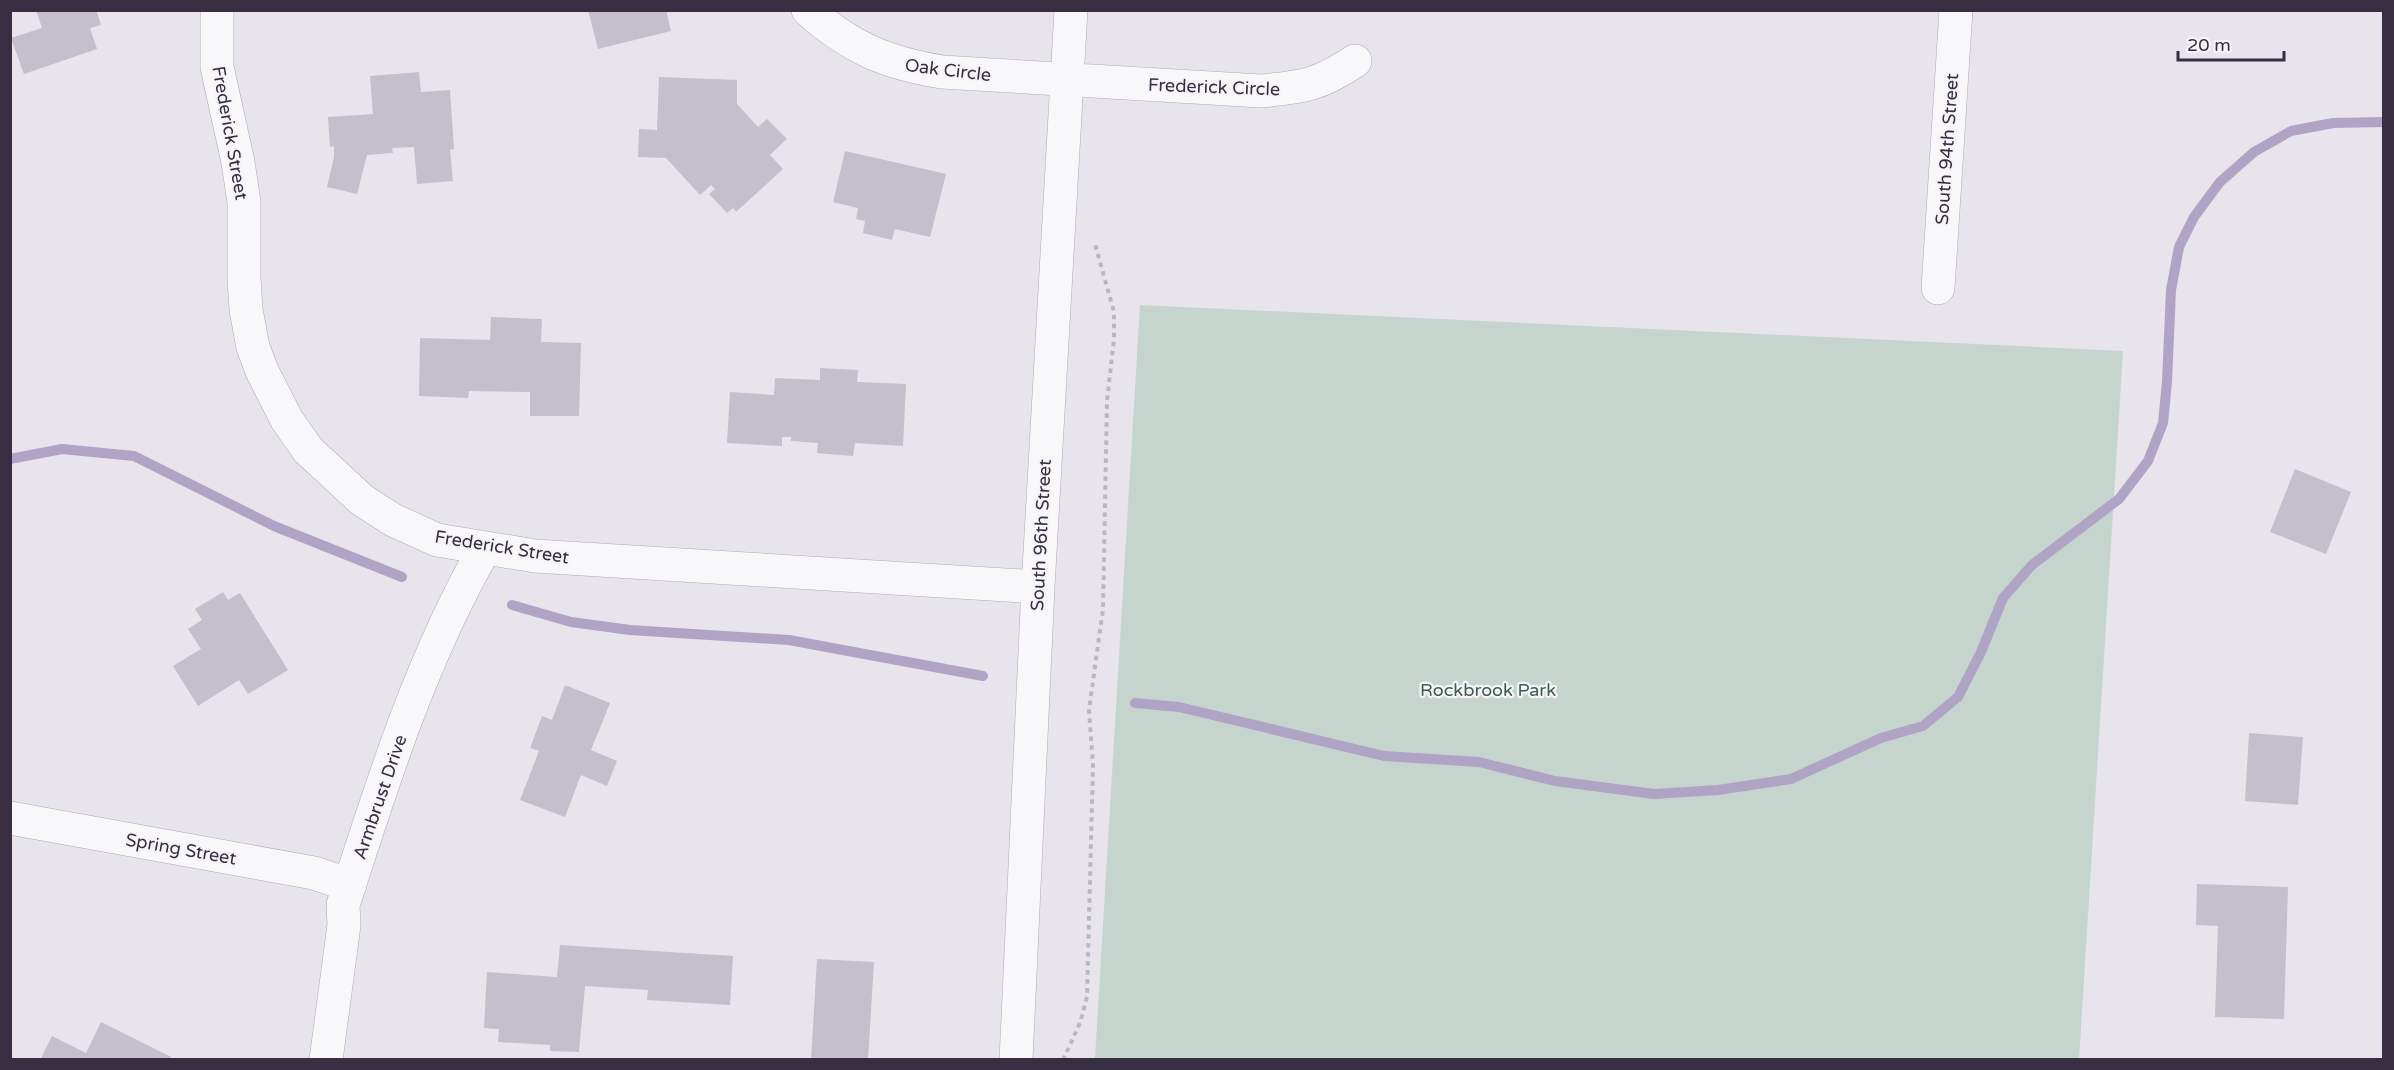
<svg xmlns="http://www.w3.org/2000/svg" width="2394" height="1070" viewBox="0 0 2394 1070" font-family="'Varela Round',sans-serif">
	<style>
		.green { fill: #c6d4ce }
		.lines { fill: none; stroke-linecap: round; stroke-linejoin: round }
		.stream { stroke: #b0a4c6; stroke-width: 10 }
		.building { fill: #c4bfca }
		.minor-casing { stroke: #afaab5; stroke-width: 34 }
		.path { stroke: #bab7be; stroke-width: 4; stroke-dasharray: 4.5 4.5; stroke-linecap: butt }
		.minor { stroke: #f8f7f9; stroke-width: 33 }
		.labels { text-anchor: middle; stroke-width: 4.5; stroke-linejoin: round; paint-order: stroke }
		.street-label { font-size: 18px; fill: #372e41; stroke: #f6f4f8 }
		.park-label { font-size: 18px; fill: #3c5c50; stroke: #f6f4f8 }
	</style>
	<rect width="100%" height="100%" fill="#e7e4eb"/>
	<path class="green" d="M 1140,305 L 2123,351 L 2079,1059 L 1095,1059 Z"/>
	<g class="lines">
		<path class="stream" d="M 10,459 L 62,449 L 134,456 L 274,526 L 402,577
			M 512,605 L 571,622 L 630,630 L 789,640 L 983,676
			M 1135,703 L 1179,707 L 1384,756 L 1479,762 L 1555,781 L 1654,794 L 1718,790 L 1791,779 L 1881,738 L 1923,726 L 1958,697 L 1981,652 L 2003,598 L 2032,565 L 2119,499 L 2148,461 L 2163,423 L 2167,382 L 2171,290 L 2179,247 L 2194,217 L 2220,182 L 2254,152 L 2291,131 L 2333,123 L 2384,122"/>
	</g>
	<path class="building" d="M 36,10 L 96,10 L 101,25 L 90,28 L 97,49 L 24,74 L 11,38 L 42,28 Z
		M 588,10 L 666,10 L 671,31 L 598,49 Z
		M 419,72 L 421,92 L 450,90 L 454,149 L 450,150 L 453,181 L 417,184 L 414,147 L 392,148 L 393,153 L 367,155 L 357,194 L 327,187 L 334,157 L 334,146 L 330,147 L 328,117 L 373,114 L 370,76 Z
		M 659,77 L 737,80 L 737,104 L 758,127 L 767,119 L 787,139 L 770,155 L 783,169 L 736,212 L 733,208 L 727,213 L 709,194 L 715,189 L 711,185 L 700,195 L 666,158 L 638,157 L 639,129 L 657,130 Z
		M 845,151 L 946,174 L 930,237 L 895,229 L 892,240 L 863,233 L 865,221 L 856,219 L 858,208 L 833,202 Z
		M 491,317 L 542,319 L 541,342 L 581,343 L 579,416 L 530,416 L 530,392 L 469,391 L 468,398 L 419,396 L 420,338 L 490,340 Z
		M 820,368 L 858,370 L 857,382 L 906,384 L 903,446 L 855,443 L 853,456 L 817,453 L 818,443 L 791,441 L 791,437 L 782,437 L 782,446 L 727,443 L 730,392 L 774,395 L 775,378 L 820,380 Z
		M 2295,469 L 2351,492 L 2326,554 L 2270,532 Z
		M 223,592 L 228,600 L 240,593 L 288,670 L 248,694 L 239,680 L 198,706 L 173,666 L 201,649 L 188,629 L 202,620 L 195,609 Z
		M 565,685 L 610,703 L 591,750 L 617,761 L 607,786 L 581,775 L 565,817 L 520,800 L 539,751 L 530,748 L 542,716 L 552,720 Z
		M 2249,733 L 2303,737 L 2298,805 L 2245,801 Z
		M 2197,884 L 2288,887 L 2284,1019 L 2215,1017 L 2218,926 L 2196,925 Z
		M 560,945 L 733,956 L 730,1005 L 647,1000 L 648,990 L 585,986 L 579,1052 L 550,1051 L 550,1045 L 498,1042 L 499,1029 L 484,1028 L 487,972 L 557,977 Z
		M 817,959 L 874,962 L 868,1060 L 811,1060 Z
		M 101,1022 L 171,1057 L 170,1060 L 40,1060 L 52,1036 L 86,1053 Z"/>
	<g class="lines">
		<g class="minor-casing">
			<path id="minor" d="M 217,10 L 217,67 L 238,162 L 244,202 L 244,278 L 246,310 L 253,347 L 262,371 L 287,420 L 308,450 L 362,500 L 393,520 L 437,540 L 535,556 L 1038,587
				M 808,10 C 850,48 887,63 942,72 L 1261,91 C 1304,87 1319,85 1355,61
				M 1938,288 L 1956,10
				M 10,818 L 314,873 L 350,885
				M 326,1060 L 344,925 L 343,905 C 382,784 421,659 485,548
				M 1016,1060 L 1038,587 L 1071,10"/>
		</g>
		<path class="path" d="M 1063,1060 L 1080,1023 L 1087,997 L 1093,765 L 1089,710 L 1103,609 L 1107,401 L 1114,339 L 1114,312 L 1095,244"/>
		<use href="#minor" class="minor"/>
	</g>
	<g class="labels">
		<g class="street-label">
			<text transform="translate(948 70) rotate(7)" y="6">Oak Circle</text>
			<text transform="translate(1214 87) rotate(2)" y="6">Frederick Circle</text>
			<text transform="translate(230 133) rotate(80)" y="6">Frederick Street</text>
			<text transform="translate(1947 149) rotate(-86)" y="6">South 94th Street</text>
			<text transform="translate(1041 535) rotate(-87)" y="6">South 96th Street</text>
			<text transform="translate(502 547) rotate(9)" y="6">Frederick Street</text>
			<text transform="translate(380 797) rotate(-71)" y="6">Armbrust Drive</text>
			<text transform="translate(181 849) rotate(10)" y="6">Spring Street</text>
		</g>
		<g class="park-label">
			<text x="1488" y="696">Rockbrook Park</text>
		</g>
	</g>
	<rect width="2394" height="1070" fill="none" stroke="#372e41" stroke-width="24"/>
	<path d="M2178 51v9h106v-9" fill="none" stroke="#372e41" stroke-width="3"/>
	<text x="2187" y="51" font-size="18" fill="#372e41" stroke="#f6f4f8" stroke-width="4.5" paint-order="stroke">20 m</text>
</svg>
